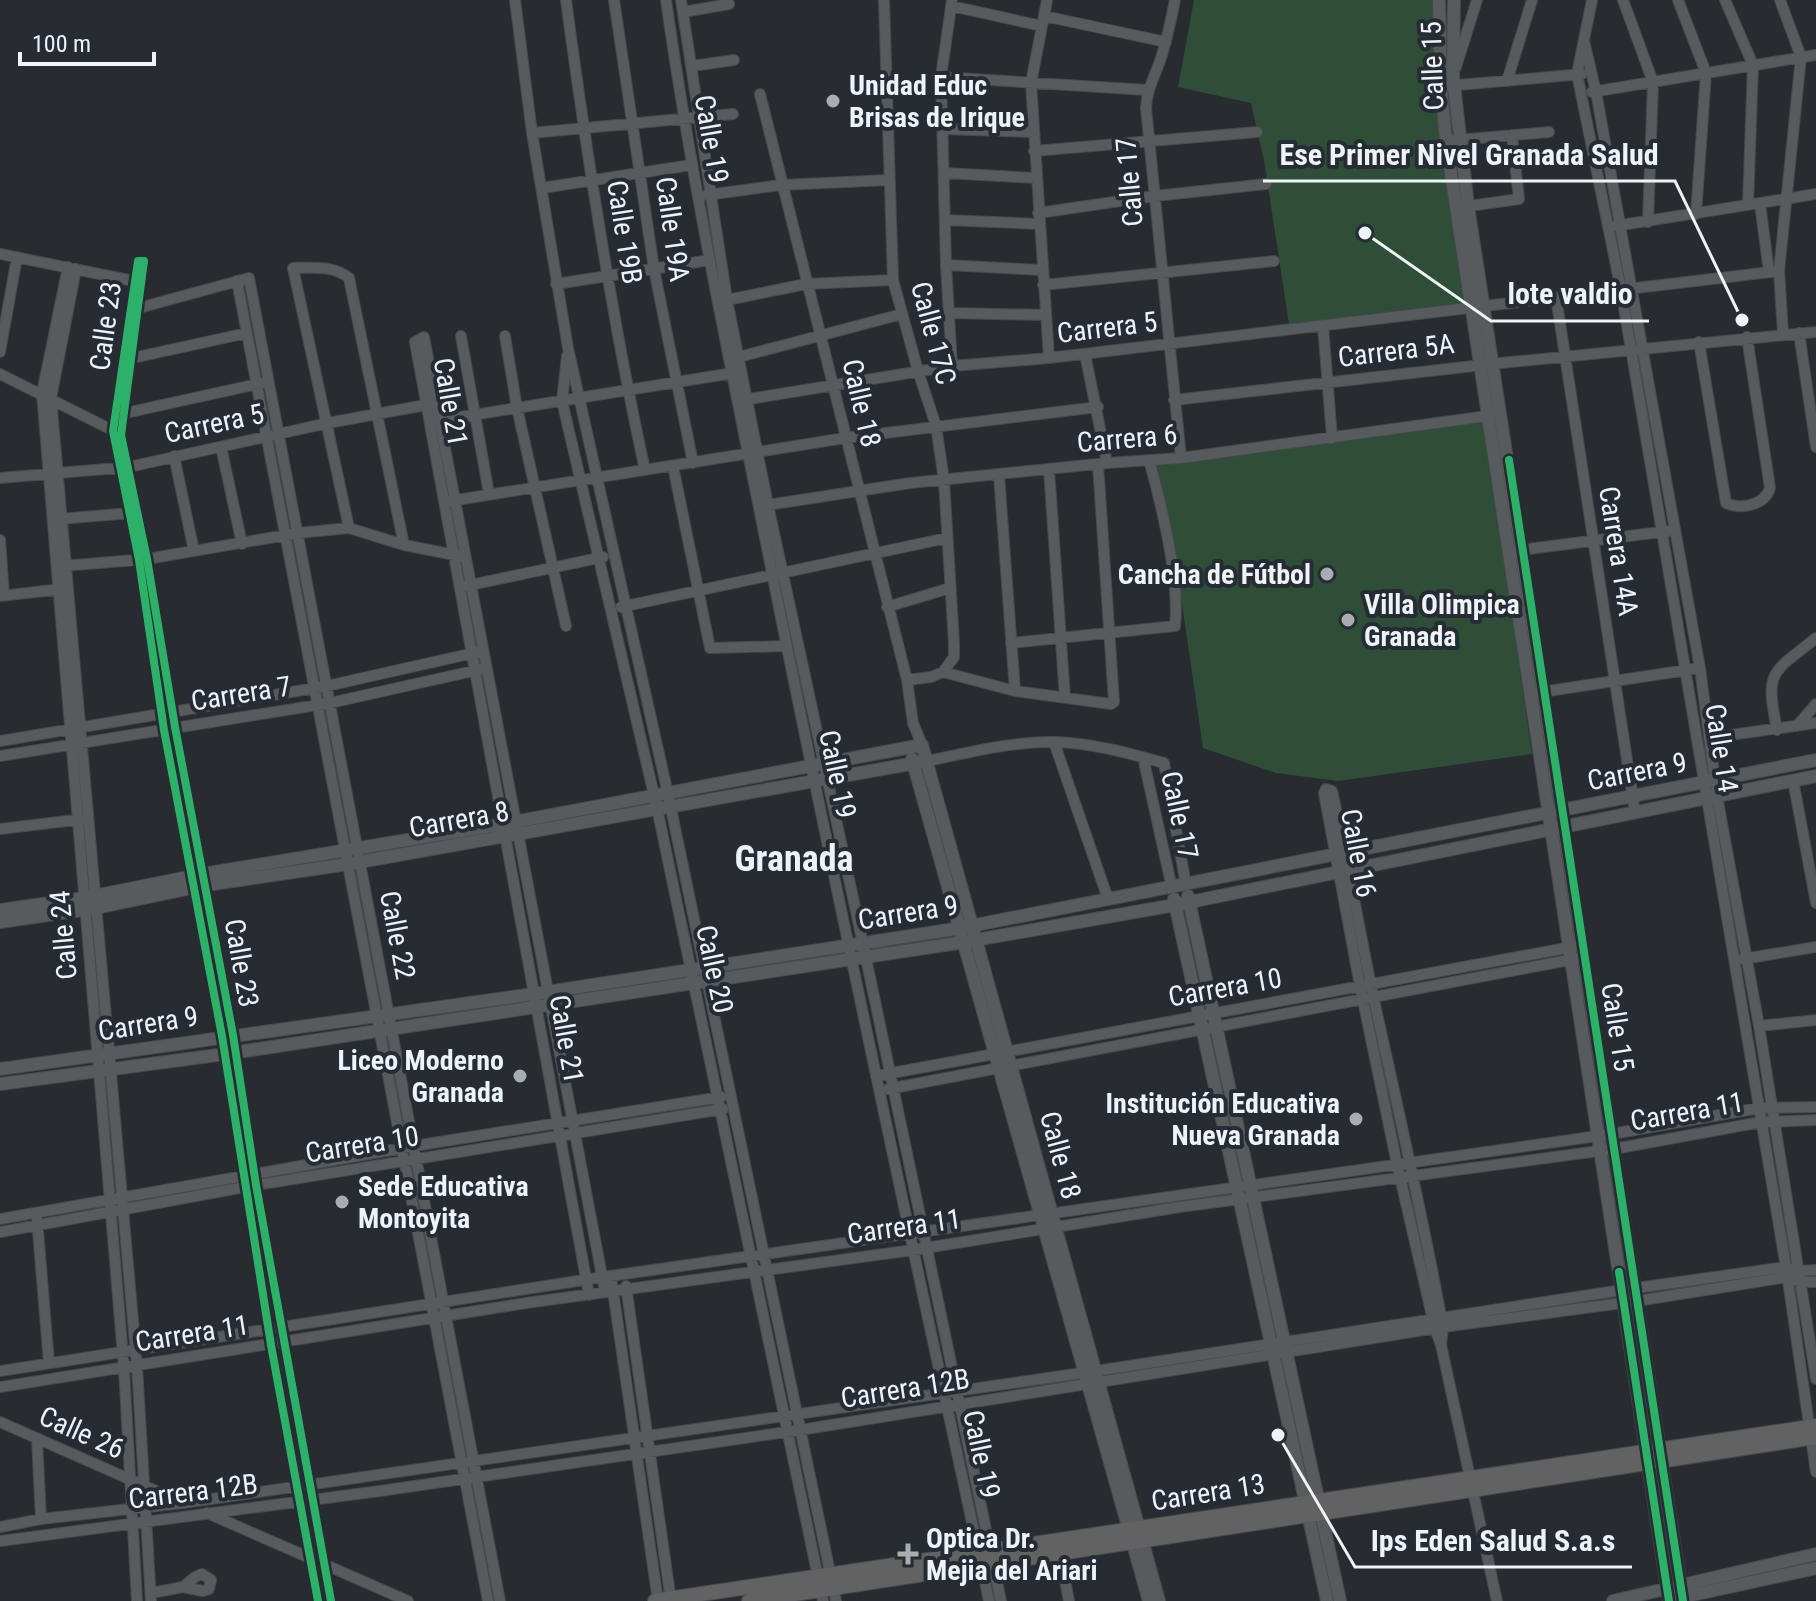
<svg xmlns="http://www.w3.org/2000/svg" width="1816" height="1601" viewBox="0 0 1816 1601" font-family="'Roboto Condensed',sans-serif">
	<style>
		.green { fill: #2e4e38 }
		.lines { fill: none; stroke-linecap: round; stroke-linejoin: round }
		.minor-casing { stroke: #46494d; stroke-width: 12 }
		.tertiary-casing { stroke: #46494d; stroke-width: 14 }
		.secondary-casing { stroke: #46494d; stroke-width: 16 }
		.minor { stroke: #585b5e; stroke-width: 10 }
		.tertiary { stroke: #585b5e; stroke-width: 12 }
		.secondary { stroke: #636263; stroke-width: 14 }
		.cycleway-casing { stroke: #252c33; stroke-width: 13 }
		.cycleway { stroke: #2db169; stroke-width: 8 }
		.poi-dot { fill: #a9adb2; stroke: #252c33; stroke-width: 3 }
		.labels { text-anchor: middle; stroke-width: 8; stroke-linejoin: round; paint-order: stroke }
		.street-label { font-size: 28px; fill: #eef3f8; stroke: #252c33 }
		.poi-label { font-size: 28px; font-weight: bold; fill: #eef3f8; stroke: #252c33; text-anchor: start }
		.district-label { font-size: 36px; font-weight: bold; fill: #eef3f8; stroke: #252c33 }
		.leader { fill: none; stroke: #eef3f8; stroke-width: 3 }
		.callout-dot { fill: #eef3f8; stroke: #252c33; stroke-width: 3 }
		.callout-label { font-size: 30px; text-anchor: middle; font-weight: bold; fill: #eef3f8; stroke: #252c33; stroke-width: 8; stroke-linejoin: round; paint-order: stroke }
	</style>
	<rect width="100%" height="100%" fill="#282c30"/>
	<path class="green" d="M 1194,0 L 1433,0 L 1466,305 L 1289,324 L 1264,160 L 1251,103 L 1178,87 Z
		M 1484,423 L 1532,754 L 1338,781 L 1276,773 L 1203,748 L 1181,597 L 1150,460 L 1407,427 Z"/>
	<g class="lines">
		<g class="minor-casing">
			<path id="minor" d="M 515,0 L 532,133 L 568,348 L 668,794 L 836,1601
				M 566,0 C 587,157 611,315 645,470
				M 614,0 L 654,269 L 693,463
				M 666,0 C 693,192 734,382 772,573 C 841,916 915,1259 989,1601
				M 681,0 L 727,300 L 768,505 L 863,944 L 1001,1601
				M 884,0 L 893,280 L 918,371 L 936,426 L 944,480 L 954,643 L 954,657 L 943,672
				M 1047,0 L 1031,83 L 1049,358
				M 1175,0 C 1171,20 1167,39 1161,58 C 1155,76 1147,89 1146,108 L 1181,458
				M 1592,0 L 1577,74 L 1621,290 L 1662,532 L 1786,1267 L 1816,1472
				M 1623,0 L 1653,82 L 1648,222
				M 1678,0 L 1706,73 L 1696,214
				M 1725,0 L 1753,65 L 1748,205
				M 1780,0 L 1801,57 L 1779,271 L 1783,333
				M 951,6 L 1042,26
				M 683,12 L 729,4
				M 1044,16 L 1166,42
				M 1584,41 L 1596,92 L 1700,668 L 1717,796 L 1759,1026 L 1816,1379
				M 692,66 L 734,60
				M 1456,67 L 1477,0
				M 941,77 L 1147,90
				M 1507,81 L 1532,0
				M 1447,86 L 1582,74
				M 1592,92 L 1816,55
				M 760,94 L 907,680 L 913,723 L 922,745
				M 943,129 L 1033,132
				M 532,133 L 733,114
				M 1446,141 L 1549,132
				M 1034,151 L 1257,132
				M 945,173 L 1036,178
				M 542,188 L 691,165
				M 707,195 L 781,185 L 889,180
				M 1760,204 L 1769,272
				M 1462,207 L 1519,199 L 1512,135
				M 1038,213 L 1155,196 L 1266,184
				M 945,220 L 1039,224
				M 1615,226 L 1816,194
				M 0,254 L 139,282
				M 946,265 L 1042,270
				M 68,267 L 42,393 L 124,1368 L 137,1601
				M 76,269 L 51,398 L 137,1366 L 151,1601
				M 237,281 L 488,1601
				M 556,284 L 710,260
				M 1043,285 L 1274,261
				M 1556,297 L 1635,812
				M 727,300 L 806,284 L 893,280
				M 135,309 L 249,278 L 500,1601
				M 950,313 L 1046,315
				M 1323,325 L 1332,438
				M 1799,333 L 1816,447
				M 461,336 L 489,494
				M 505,336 L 517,408 L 566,626
				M 1699,342 L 1726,503 C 1741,510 1765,505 1770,488 L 1747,337
				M 0,352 L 17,257
				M 1085,354 L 1107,463
				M 567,356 L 562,401 L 657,808 L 823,1601
				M 739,357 L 902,314
				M 128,359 L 247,333
				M 952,366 L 946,265 L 941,77 L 952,0
				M 0,374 L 116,432
				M 743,400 L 952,366 L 1049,358 L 1779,271
				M 1174,400 L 1491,364 L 1816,332
				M 121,414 L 262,383
				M 436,421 L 733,373
				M 221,447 L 242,544
				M 174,456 L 194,551
				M 673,466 L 710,648 L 786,646
				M 1049,469 L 1065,698
				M 999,475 L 1015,691
				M 0,478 L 129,467 L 328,423 L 431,404
				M 450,501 L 845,438 L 1098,407
				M 761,506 L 910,483 L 1107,463 L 1181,458 L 1495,415
				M 59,519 L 131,513
				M 349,528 L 293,268 C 312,268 333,265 349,278 L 404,545
				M 0,540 L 4,595
				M 1513,551 L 1668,531
				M 63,566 L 147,559 L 298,533 L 349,528 L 404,545 L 460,556
				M 466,586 L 603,557
				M 0,596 L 62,589
				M 621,607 L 947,538
				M 887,607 L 950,588
				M 1011,643 L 1175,626 C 1180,579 1162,507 1149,460
				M 907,680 L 931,677 L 943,672 L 1015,691 L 1111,704 L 1114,702 L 1098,464
				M 1535,693 L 1700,668
				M 1797,726 L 1816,704
				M 1777,730 C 1765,670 1771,674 1816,638
				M 1709,738 L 1816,723
				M 0,741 L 327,686 L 478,652
				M 1054,742 L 1108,899
				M 0,756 L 330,703 L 482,669
				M 1143,757 L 1172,888
				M 927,761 C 968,753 1012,741 1055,742 C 1092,743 1128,753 1164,763 L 1186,885
				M 1793,780 L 1816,903
				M 0,829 L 83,819
				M 1743,959 L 1816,947
				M 1759,1026 L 1816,1020
				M 876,1076 L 1577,946
				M 888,1089 L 1585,957
				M 0,1219 L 414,1146 L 721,1097
				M 37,1219 L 49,1363
				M 0,1232 L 245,1187 L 723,1109
				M 611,1277 L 658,1601
				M 626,1286 L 671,1601
				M 589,1295 L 415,342 L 424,337 L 605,1292
				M 1441,1345 L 1443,1327 C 1423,1217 1398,1109 1374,1000 C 1359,930 1348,860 1332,791 L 1326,789 L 1324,793 L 1360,986 L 1397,1164 L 1435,1329 L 1441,1345 L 1497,1601
				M 0,1371 L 603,1277 L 1612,1134 L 1759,1108 L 1816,1107
				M 0,1387 L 526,1303 L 913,1250 L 1180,1207 L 1614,1149 L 1761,1122 L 1816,1120
				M 0,1422 L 181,1502
				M 37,1439 L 41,1519
				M 207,1513 L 408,1601
				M 0,1527 L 41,1519 L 183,1503 L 1096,1371 L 1622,1290 L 1786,1267 L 1800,1271 L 1816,1270
				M 0,1541 L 380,1491 L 800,1430 L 1443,1327 L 1637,1301 L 1787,1277 L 1802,1282 L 1816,1282
				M 1060,1554 L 1069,1601
				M 151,1593 L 183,1587 L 203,1591 L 209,1589 L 211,1580 L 202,1574 L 195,1577 L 183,1587
				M 318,1601 L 271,1345 L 222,1036 L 164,730 L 139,560 L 113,431 L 138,261 L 144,261 L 121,435 L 147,559 L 175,727 L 233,1035 L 256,1185 L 331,1601"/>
		</g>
		<g class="tertiary-casing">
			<path id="tertiary" d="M 1439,0 L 1441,87 L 1446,141 L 1669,1601
				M 1454,0 L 1453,76 L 1468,206 L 1683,1601
				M 912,759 L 1149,1601
				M 1188,896 L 1340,1601
				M 1174,899 L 1327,1601
				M 0,910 L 84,898 L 203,874 L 503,824 L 922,745 L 1159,1601
				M 0,922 L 96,908 L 206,885 L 348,864 L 927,761
				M 0,1069 L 534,994 L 955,929 L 1816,760
				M 0,1084 L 225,1054 L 958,943 L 1175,905 L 1816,776
				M 1678,1598 L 1816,1568
				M 1613,1601 L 1816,1554"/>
		</g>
		<g class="secondary-casing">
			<path id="secondary" d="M 655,1601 L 1816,1426
				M 749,1601 L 1816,1437"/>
		</g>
		<use href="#minor" class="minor"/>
		<use href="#tertiary" class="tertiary"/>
		<use href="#secondary" class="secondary"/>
		<g class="cycleway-casing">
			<path id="cycleway" d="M 1509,460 L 1683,1601
				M 1619,1272 L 1669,1601
				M 318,1601 L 271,1345 L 222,1036 L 164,730 L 139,560 L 113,431 L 138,261 L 144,261 L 121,435 L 147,559 L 175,727 L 233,1035 L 256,1185 L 331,1601"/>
		</g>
		<use href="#cycleway" class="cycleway"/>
	</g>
	<g class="poi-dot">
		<circle cx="833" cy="101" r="8"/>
		<circle cx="1327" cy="574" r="8"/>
		<circle cx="1348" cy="620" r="8"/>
		<circle cx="520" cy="1076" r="8"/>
		<circle cx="1356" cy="1119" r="8"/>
		<circle cx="342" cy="1202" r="8"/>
		<path d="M904 1542h8v8h8v8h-8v8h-8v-8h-8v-8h8z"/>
	</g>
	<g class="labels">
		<g class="street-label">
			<text transform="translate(1432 66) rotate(-92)" y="10">Calle 15</text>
			<text transform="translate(712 139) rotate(80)" y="10">Calle 19</text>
			<text transform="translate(1129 182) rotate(-95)" y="10">Calle 17</text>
			<text transform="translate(673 229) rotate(82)" y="10">Calle 19A</text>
			<text transform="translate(625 232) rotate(81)" y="10">Calle 19B</text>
			<text transform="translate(105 326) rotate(-82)" y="10">Calle 23</text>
			<text transform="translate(1107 327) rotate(-7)" y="10">Carrera 5</text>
			<text transform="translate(934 333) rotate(75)" y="10">Calle 17C</text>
			<text transform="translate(1396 350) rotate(-7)" y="10">Carrera 5A</text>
			<text transform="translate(451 402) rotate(80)" y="10">Calle 21</text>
			<text transform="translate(862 403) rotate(77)" y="10">Calle 18</text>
			<text transform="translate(214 423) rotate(-12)" y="10">Carrera 5</text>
			<text transform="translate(1127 438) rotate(-5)" y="10">Carrera 6</text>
			<text transform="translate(1619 551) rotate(81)" y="10">Carrera 14A</text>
			<text transform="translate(241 693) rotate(-9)" y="10">Carrera 7</text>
			<text transform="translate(1722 748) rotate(81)" y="10">Calle 14</text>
			<text transform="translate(1637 771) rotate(-11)" y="10">Carrera 9</text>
			<text transform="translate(838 774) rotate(78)" y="10">Calle 19</text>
			<text transform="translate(1180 815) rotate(78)" y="10">Calle 17</text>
			<text transform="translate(459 819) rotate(-10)" y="10">Carrera 8</text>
			<text transform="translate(1359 853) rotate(79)" y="10">Calle 16</text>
			<text transform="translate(908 912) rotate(-9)" y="10">Carrera 9</text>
			<text transform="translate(63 935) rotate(-95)" y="10">Calle 24</text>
			<text transform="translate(398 935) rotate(79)" y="10">Calle 22</text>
			<text transform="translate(242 963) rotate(80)" y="10">Calle 23</text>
			<text transform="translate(715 969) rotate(78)" y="10">Calle 20</text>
			<text transform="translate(1225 987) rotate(-10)" y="10">Carrera 10</text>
			<text transform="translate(148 1023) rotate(-9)" y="10">Carrera 9</text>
			<text transform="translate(1618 1027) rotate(81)" y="10">Calle 15</text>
			<text transform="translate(567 1039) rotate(80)" y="10">Calle 21</text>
			<text transform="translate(1687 1111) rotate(-10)" y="10">Carrera 11</text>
			<text transform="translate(362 1144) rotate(-9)" y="10">Carrera 10</text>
			<text transform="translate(1061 1155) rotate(75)" y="10">Calle 18</text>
			<text transform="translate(904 1226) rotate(-8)" y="10">Carrera 11</text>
			<text transform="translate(192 1333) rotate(-9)" y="10">Carrera 11</text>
			<text transform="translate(905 1388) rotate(-9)" y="10">Carrera 12B</text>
			<text transform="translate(82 1432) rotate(24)" y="10">Calle 26</text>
			<text transform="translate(982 1454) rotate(78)" y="10">Calle 19</text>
			<text transform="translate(193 1491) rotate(-7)" y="10">Carrera 12B</text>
			<text transform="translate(1208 1492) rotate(-9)" y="10">Carrera 13</text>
		</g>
		<g class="poi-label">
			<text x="849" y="95">Unidad Educ<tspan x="849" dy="32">Brisas de Irique</tspan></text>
			<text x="1311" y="584" text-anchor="end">Cancha de Fútbol</text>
			<text x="1364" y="614">Villa Olimpica<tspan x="1364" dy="32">Granada</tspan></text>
			<text x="504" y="1070" text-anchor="end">Liceo Moderno<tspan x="504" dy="32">Granada</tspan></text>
			<text x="1340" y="1113" text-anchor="end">Institución Educativa<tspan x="1340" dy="32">Nueva Granada</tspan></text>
			<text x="358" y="1196">Sede Educativa<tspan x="358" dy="32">Montoyita</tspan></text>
			<text x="926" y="1548">Optica Dr.<tspan x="926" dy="32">Mejia del Ariari</tspan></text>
		</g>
		<g class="district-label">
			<text x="794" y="871">Granada</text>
		</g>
	</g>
	<path class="leader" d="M1742 320L1675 181H1263M1365 233L1491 321H1649M1278 1435L1355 1567H1632"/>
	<g class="callout-dot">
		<circle cx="1742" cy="320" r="8"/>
		<circle cx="1365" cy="233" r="8"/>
		<circle cx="1278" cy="1435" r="8"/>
	</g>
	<g class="callout-label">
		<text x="1469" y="165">Ese Primer Nivel Granada Salud</text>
		<text x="1570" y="304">lote valdio</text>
		<text x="1493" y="1551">Ips Eden Salud S.a.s</text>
	</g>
	<path d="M20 52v12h134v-12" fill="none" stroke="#eef3f8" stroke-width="4"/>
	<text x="32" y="52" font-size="24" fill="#eef3f8" stroke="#252c33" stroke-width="6" paint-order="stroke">100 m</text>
</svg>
